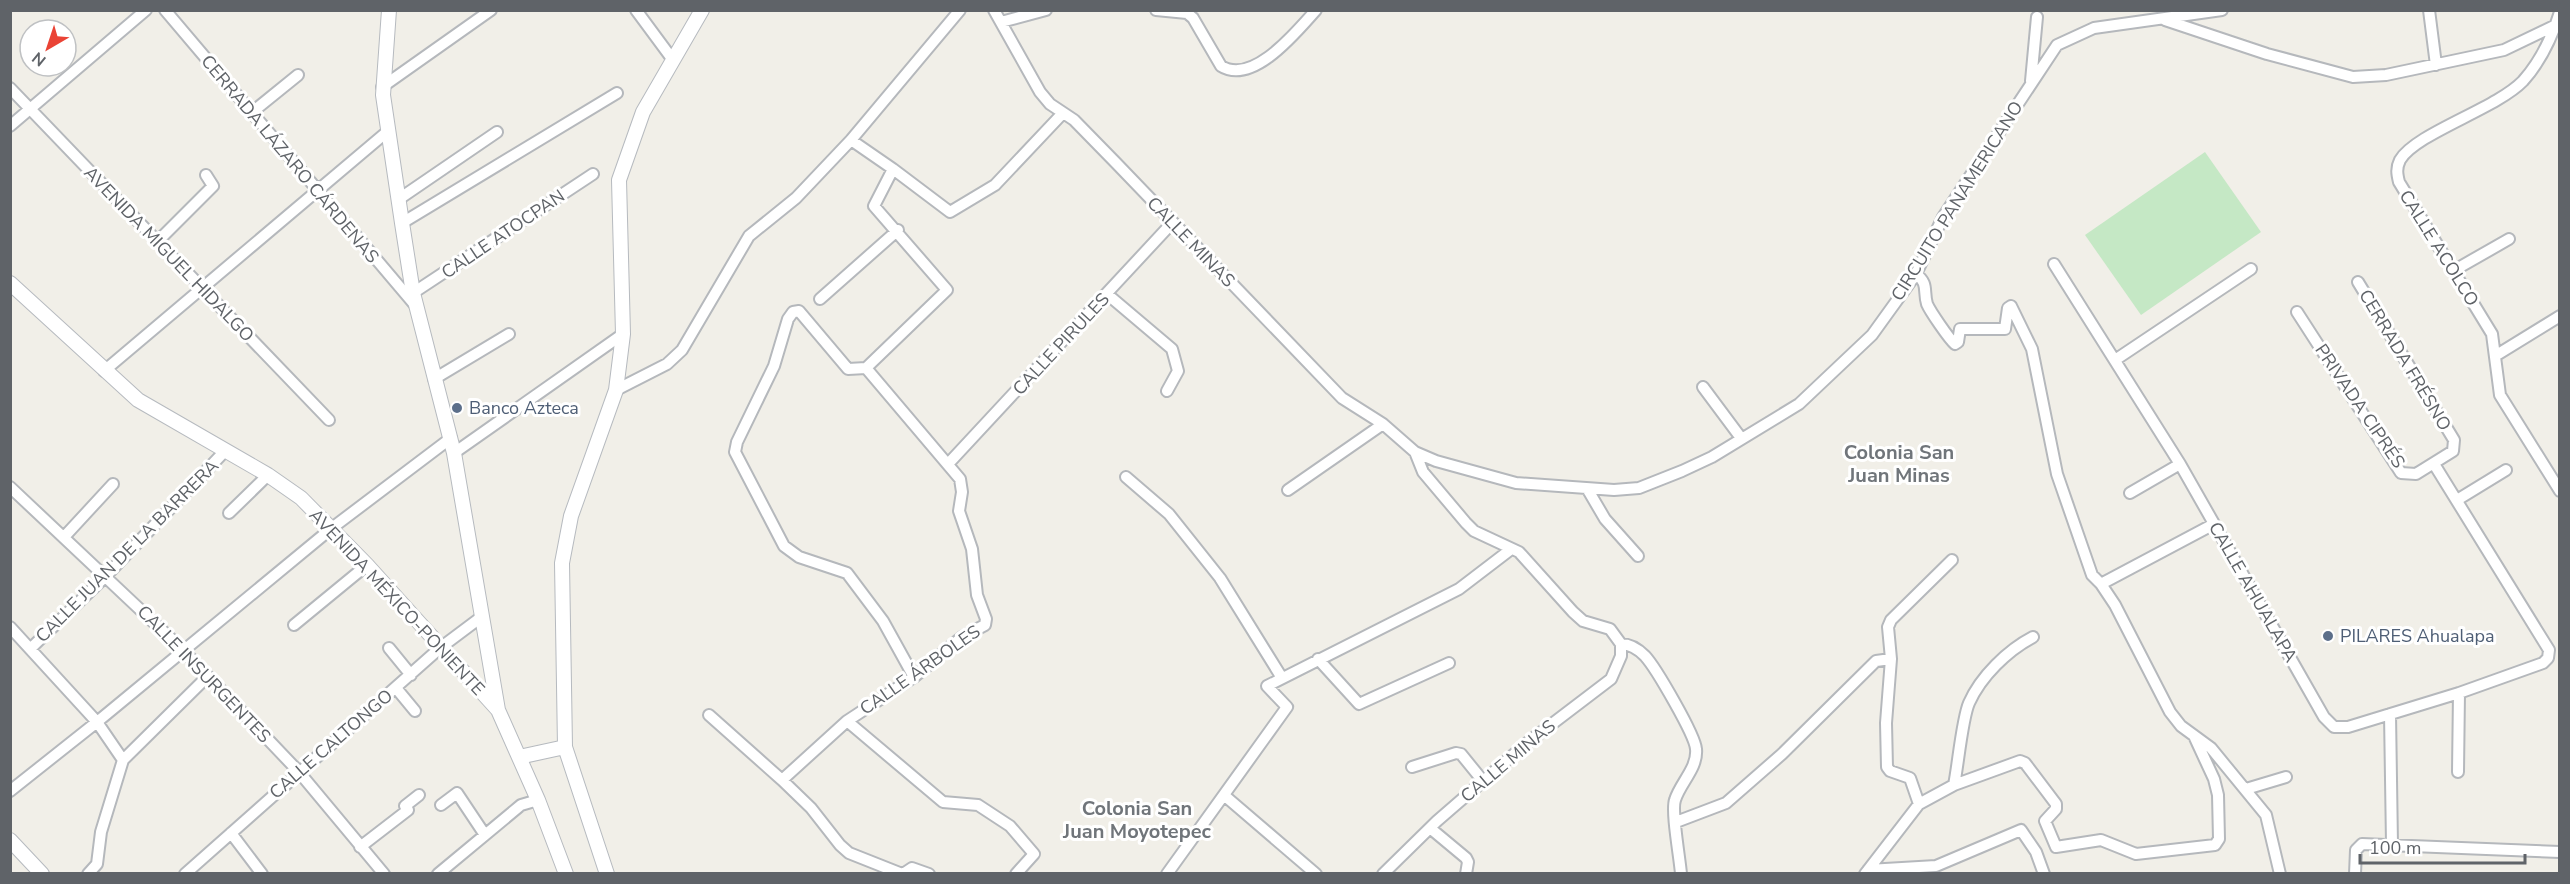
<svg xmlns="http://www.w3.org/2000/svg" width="2570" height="884" viewBox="0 0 2570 884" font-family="'Nunito Sans',sans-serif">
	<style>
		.green { fill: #c5e8c5 }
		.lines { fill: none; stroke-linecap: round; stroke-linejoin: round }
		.street-casing { stroke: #b5b8bc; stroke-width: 14 }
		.secondary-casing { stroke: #b6babf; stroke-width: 16 }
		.street { stroke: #fff; stroke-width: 10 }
		.secondary { stroke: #fff; stroke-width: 14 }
		.service-dot { fill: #5c6f8a; stroke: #fff; stroke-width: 2 }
		.labels { text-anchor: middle; stroke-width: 6; stroke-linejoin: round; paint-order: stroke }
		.street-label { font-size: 18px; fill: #5f6368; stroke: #fff }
		.service-label { font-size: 18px; fill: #4e5e75; stroke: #fff; text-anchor: start }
		.neighbourhood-label { font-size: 20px; font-weight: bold; fill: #70757a; stroke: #fff }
	</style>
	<rect width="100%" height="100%" fill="#f1efe8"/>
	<path class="green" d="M 2205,152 L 2261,232 L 2141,315 L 2085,235 Z"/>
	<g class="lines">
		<g class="street-casing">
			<path id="street" d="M 165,10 L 415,305
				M 636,10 L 673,60
				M 994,10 L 1040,92 L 1050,104 L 1074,120 L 1117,164 L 1342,398 L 1383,424 L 1415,452 L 1436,461 L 1516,483 L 1614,490 L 1639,488 L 1682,471 L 1712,457 L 1799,404 L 1872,335 L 1916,274 L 1943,217 L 2057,45 L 2094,28 L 2222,10
				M 1156,10 L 1187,13 L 1193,18 L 1221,66 C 1253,86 1297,31 1316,10
				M 2429,10 L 2436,65
				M 2560,12 C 2552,37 2541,61 2523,81 C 2496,109 2416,133 2400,160 C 2396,168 2397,174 2399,182 L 2492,334 L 2500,395 L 2560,491
				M 2165,20 L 2267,54 L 2353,77 L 2386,75 L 2504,50 L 2556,25
				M 1001,22 L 1046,10
				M 2031,81 L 2037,17
				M 382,87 L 491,10
				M 10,88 L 329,420
				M 251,113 L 298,75
				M 10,126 L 146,10
				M 851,140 L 893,169 L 874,206 L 947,290 L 866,368
				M 893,169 L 950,212 L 995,185 L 1063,113
				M 399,199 L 497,132
				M 402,223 L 617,93
				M 157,242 L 213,186 L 206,175
				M 2054,264 L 2180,464 L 2324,717 L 2334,727 L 2348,727 L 2459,693 L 2543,663 L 2548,658 L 2549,650 L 2434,464
				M 2453,271 L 2509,239
				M 1916,274 C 1929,284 1923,290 1927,304 C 1930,311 1949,339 1955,344 L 1958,342 L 1960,329 L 2005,329 L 2008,308 L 2011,306 L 2032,349 L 2057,474 L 2092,575 L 2101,584 L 2115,605 L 2170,712 L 2181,726 L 2211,748 L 2266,815 L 2280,874
				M 413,293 L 593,174
				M 1107,294 L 1172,349 L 1178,371 L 1167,391
				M 820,299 L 898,230
				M 2297,312 L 2401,473 L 2416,474 L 2453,451 L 2454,440 L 2358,282
				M 2495,356 L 2560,316
				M 2115,360 L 2251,269
				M 866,368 L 848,369 L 799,311 L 793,312 L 788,319 L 774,366 L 737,442 L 735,452 L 784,546 L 799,557 L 847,573 L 883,621 L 914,677
				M 104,371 L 388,131
				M 434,379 L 509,334
				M 1703,387 L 1741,438
				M 616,390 L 667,364 L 682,350 L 749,236 L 796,198 L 851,140 L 960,10
				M 1415,452 L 1423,472 L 1466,523 L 1474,531 L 1519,552 L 1573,612 L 1583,621 L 1610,629 L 1621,644 C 1631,644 1638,649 1645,656 C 1656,668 1695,735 1696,749 C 1698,768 1680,783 1675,800 C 1671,811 1680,859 1681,874
				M 454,453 L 623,334
				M 948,464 L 1172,223
				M 1126,477 L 1169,514 L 1220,578 L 1282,678
				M 10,487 L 183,650 L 299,772 L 384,874
				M 1288,490 L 1383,424
				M 1588,490 L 1605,519 L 1638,556
				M 2130,493 L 2180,464
				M 2457,500 L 2506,470
				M 229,513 L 268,475
				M 64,537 L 113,484
				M 2101,584 L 2214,524
				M 294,625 L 367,565
				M 10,627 L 97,722 L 332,528 L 451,438
				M 389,648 L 411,675
				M 30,649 L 106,576 L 224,452
				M 1318,659 L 1359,704 L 1449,663
				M 396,688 L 415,711
				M 2390,714 L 2392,844
				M 709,715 L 782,780 L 811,808 L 840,845 L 849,853 L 902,874
				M 847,721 L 943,802 L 978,805 L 1010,826 L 1034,854 L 1016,874
				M 1412,767 L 1456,753 L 1461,754 L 1483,781
				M 2458,772 L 2459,693
				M 782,780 L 847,721 L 914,677 L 962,637 L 985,625 L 986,619 L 977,595 L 972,549 L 959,511 L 962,492 L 960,479 L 866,368
				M 1954,785 C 1958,766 1962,719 1969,703 C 1981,676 2008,650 2033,637
				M 2246,789 L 2286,777
				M 10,791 L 97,722 L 123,760
				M 1225,796 L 1316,874
				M 1919,804 L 1910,778 L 1890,771 L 1887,767 L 1886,723 L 1891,659 L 1888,627 L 1891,620 L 1952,560
				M 441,805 L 457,793 L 485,835
				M 1676,822 L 1726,803 L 1782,754 L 1876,661 L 1891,659
				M 1430,828 L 1466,858 L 1468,862 L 1466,874
				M 231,833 L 262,874
				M 360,847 L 408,810 L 405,806 L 419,795
				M 1868,870 L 1936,866 L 2021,830 L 2036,852 L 2044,874
				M 88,874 L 97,864 L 101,832 L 123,760 L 208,676
				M 185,874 L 440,648 L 480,618
				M 438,874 L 521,805 L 538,800
				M 903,874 L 912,868 L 929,874
				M 1167,874 L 1287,707 L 1267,686 L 1459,589 L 1510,550
				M 1383,874 L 1437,821 L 1527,743 L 1611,679 L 1621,656 L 1621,644
				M 1865,874 L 1919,804 L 1954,785 L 2020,761 L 2025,763 L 2056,804 L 2056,809 L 2045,821 L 2056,847 L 2101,840 L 2136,854 L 2215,845 L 2219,839 L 2218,795 L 2214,779 L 2195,738
				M 2355,874 L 2356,850 L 2362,844 L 2560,852"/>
		</g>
		<g class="secondary-casing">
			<path id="secondary" d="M 389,10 L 383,95 L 402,223 L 413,293 L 454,453 L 498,710
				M 10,283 L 138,400 L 268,475 L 301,498 L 367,565 L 498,710 L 538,800 L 566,874
				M 519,757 L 565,747
				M 10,840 L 42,874
				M 607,874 L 565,747 L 562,563 L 571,516 L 616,390 L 623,334 L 619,180 L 643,112 L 702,10"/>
		</g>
		<use href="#street" class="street"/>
		<use href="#secondary" class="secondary"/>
	</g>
	<g class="service-dot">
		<circle cx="457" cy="408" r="6"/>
		<circle cx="2328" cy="636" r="6"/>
	</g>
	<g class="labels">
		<g class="street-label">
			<text transform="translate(290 159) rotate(50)" y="6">CERRADA LÁZARO CÁRDENAS</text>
			<text transform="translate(1957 201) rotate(-58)" y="6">CIRCUITO PANAMERICANO</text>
			<text transform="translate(503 234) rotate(-34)" y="6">CALLE ATOCPAN</text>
			<text transform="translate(1191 242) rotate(46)" y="6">CALLE MINAS</text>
			<text transform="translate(2439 248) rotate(58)" y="6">CALLE ACOLCO</text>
			<text transform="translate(169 254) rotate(46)" y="6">AVENIDA MIGUEL HIDALGO</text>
			<text transform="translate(1061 344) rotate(-47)" y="6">CALLE PIRULES</text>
			<text transform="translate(2405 360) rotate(59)" y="6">CERRADA FRÉSNO</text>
			<text transform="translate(2360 406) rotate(56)" y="6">PRIVADA CIPRÉS</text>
			<text transform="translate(127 551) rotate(-45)" y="6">CALLE JUAN DE LA BARRERA</text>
			<text transform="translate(2253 592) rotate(60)" y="6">CALLE AHUALAPA</text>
			<text transform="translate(397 602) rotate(47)" y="6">AVENIDA MÉXICO-PONIENTE</text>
			<text transform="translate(920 670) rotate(-35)" y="6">CALLE ÁRBOLES</text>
			<text transform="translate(204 674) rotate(46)" y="6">CALLE INSURGENTES</text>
			<text transform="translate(331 744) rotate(-41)" y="6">CALLE CALTONGO</text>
			<text transform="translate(1508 761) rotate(-40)" y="6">CALLE MINAS</text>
		</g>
		<g class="service-label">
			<text x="469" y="414">Banco Azteca</text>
			<text x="2340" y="642">PILARES Ahualapa</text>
		</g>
		<g class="neighbourhood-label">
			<text x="1899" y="459">Colonia San<tspan x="1899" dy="23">Juan Minas</tspan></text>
			<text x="1137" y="815">Colonia San<tspan x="1137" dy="23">Juan Moyotepec</tspan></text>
		</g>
	</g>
	<rect width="2570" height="884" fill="none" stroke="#5f6368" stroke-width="24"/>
	<g transform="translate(48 48) rotate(219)"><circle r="28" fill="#ffffff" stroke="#bfc1c3" stroke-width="1.5"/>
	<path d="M0-4.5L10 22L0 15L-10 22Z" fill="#ea4335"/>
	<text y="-9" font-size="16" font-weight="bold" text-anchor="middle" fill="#5f6368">N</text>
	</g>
	<path d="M2360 854v9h165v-9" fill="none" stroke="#5f6368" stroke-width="3"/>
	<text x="2369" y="854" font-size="18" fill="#5f6368" stroke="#ffffff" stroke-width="4.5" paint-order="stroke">100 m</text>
</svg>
